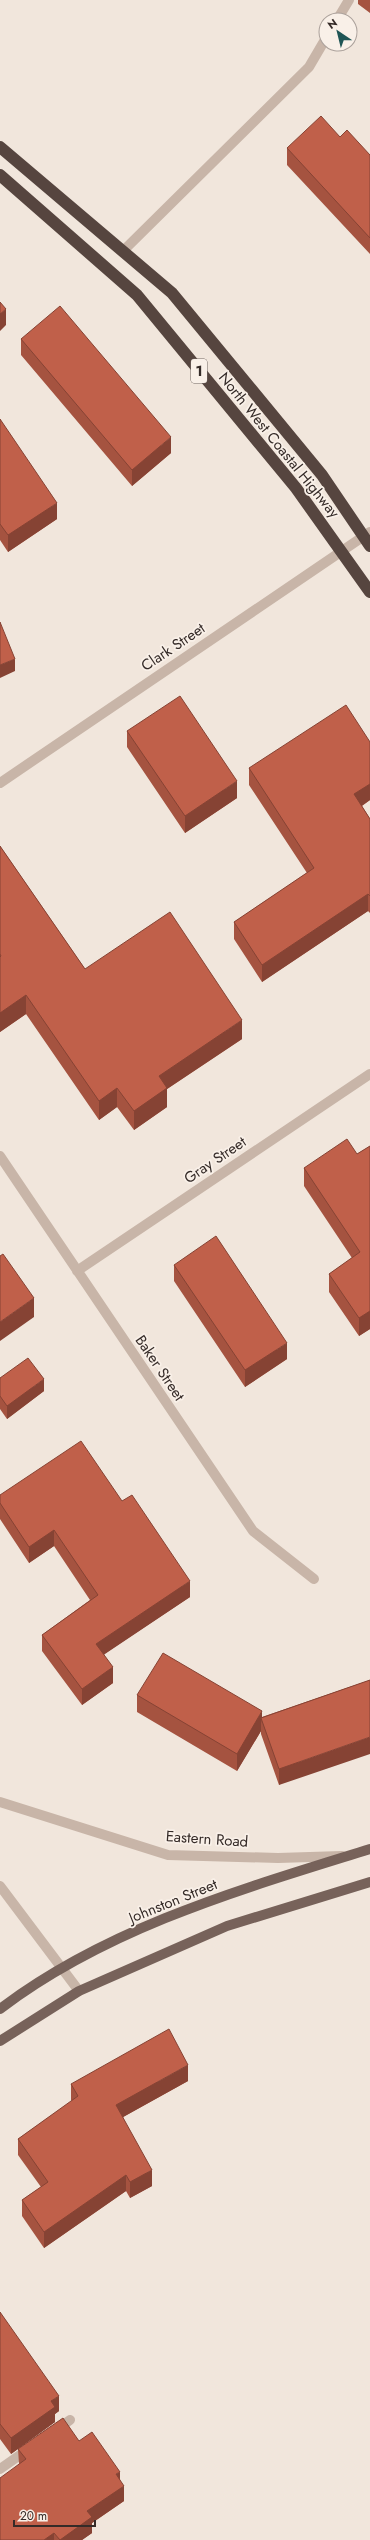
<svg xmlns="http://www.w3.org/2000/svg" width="370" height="2540" viewBox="0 0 370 2540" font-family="Jost,sans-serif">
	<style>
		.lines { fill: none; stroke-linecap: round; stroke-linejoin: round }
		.minor { stroke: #c8b5a8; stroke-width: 10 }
		.major { stroke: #77625a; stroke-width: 10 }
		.highway { stroke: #56453f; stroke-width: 12 }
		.wall { fill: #a55340 }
		.shaded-wall { fill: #864334 }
		.building { fill: #c0604a; stroke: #864334 }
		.labels { text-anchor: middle; stroke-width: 3.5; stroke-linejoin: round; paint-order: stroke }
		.shield { fill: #f9f0e8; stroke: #706662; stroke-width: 1 }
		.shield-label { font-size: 14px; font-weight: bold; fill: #352b28 }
		.street-label { font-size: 15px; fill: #352b28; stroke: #f9f0e8 }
	</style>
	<rect width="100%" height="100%" fill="#f1e6dc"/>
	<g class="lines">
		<path class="minor" d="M 337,20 L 349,0
			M 123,251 L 309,67 L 326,38
			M 0,783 L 370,532
			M 0,1156 L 253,1531 L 314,1579
			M 77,1271 L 370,1074
			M 0,1802 L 168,1855 L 278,1858 L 342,1856
			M 0,1886 L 79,1991
			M 56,2430 L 70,2420
			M 0,2469 L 30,2448"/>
		<path class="major" d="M 0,2009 C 108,1927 242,1889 370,1849
			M 0,2041 L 79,1991 L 227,1926 L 370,1882"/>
		<path class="highway" d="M 0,147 L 172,293 L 322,475 L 370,546
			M 0,175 L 137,295 L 296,488 L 370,592"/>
	</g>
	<path class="wall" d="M 358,0 L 370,0 L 370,13 L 358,4 Z
		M 340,137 L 370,155 L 370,254 L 287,165 L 287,148 Z
		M 21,339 L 171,453 L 132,486 L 21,355 Z
		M 0,419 L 57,519 L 8,552 L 0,540 Z
		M 127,731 L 237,798 L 185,833 L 127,747 Z
		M 370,742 L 370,800 L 362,806 L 370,819 L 370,913 L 368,911 L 262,982 L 234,939 L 234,922 L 307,873 L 249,785 L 249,768 Z
		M 0,846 L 85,969 L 242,1039 L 167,1089 L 167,1107 L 134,1130 L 117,1107 L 99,1120 L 26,1014 L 0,1032 Z
		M 370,1146 L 370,1329 L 359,1336 L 329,1292 L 329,1274 L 352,1258 L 304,1186 L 304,1168 L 357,1154 Z
		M 174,1265 L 287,1359 L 245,1387 L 174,1281 Z
		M 0,1378 L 44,1391 L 7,1419 L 0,1409 Z
		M 0,1495 L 122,1501 L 190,1597 L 104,1654 L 113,1683 L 82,1705 L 42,1651 L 42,1635 L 90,1600 L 54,1546 L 29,1563 L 0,1519 Z
		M 370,1680 L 279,1785 L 261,1734 L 261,1731 L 237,1771 L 137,1712 L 137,1695 L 262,1717 Z
		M 188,2081 L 123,2117 L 152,2186 L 130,2198 L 126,2191 L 44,2248 L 22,2216 L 22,2200 L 41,2187 L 18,2155 L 18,2139 L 72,2101 L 71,2100 L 71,2084 Z
		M 0,2312 L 59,2411 L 55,2414 L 55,2422 L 11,2454 L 0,2439 Z
		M 79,2441 L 120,2480 L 124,2501 L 92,2523 L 92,2533 L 82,2540 L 0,2540 L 19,2464 L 18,2449 Z"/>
	<path class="shaded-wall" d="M 6,309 L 6,325 L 0,331 L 0,314 Z
		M 171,437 L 171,453 L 132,486 L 132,470 Z
		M 57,503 L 57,519 L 8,552 L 8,535 Z
		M 15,659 L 15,671 L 0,678 L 0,665 Z
		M 237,781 L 237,798 L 185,833 L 185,816 Z
		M 370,784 L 370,800 L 354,811 L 354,794 Z
		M 368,894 L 368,911 L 262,982 L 262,965 Z
		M 26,995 L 26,1014 L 0,1032 L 0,1013 Z
		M 242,1020 L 242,1039 L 167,1089 L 167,1107 L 134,1130 L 134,1111 L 159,1076 Z
		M 117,1088 L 117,1107 L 99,1120 L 99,1101 Z
		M 34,1298 L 34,1317 L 0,1341 L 0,1322 Z
		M 370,1311 L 370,1329 L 359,1336 L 359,1318 Z
		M 287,1343 L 287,1359 L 245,1387 L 245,1370 Z
		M 44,1379 L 44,1391 L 7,1419 L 7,1406 Z
		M 54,1530 L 54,1546 L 29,1563 L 29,1547 Z
		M 190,1581 L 190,1597 L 96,1660 L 96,1644 Z
		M 113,1667 L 113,1683 L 82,1705 L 82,1689 Z
		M 262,1711 L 262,1723 L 261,1718 L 261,1731 L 237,1771 L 237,1754 Z
		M 370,1737 L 370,1754 L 279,1785 L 279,1769 Z
		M 188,2065 L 188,2081 L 116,2121 L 116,2105 Z
		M 152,2170 L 152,2186 L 130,2198 L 130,2182 Z
		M 126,2175 L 126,2191 L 44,2248 L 44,2232 Z
		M 59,2396 L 59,2411 L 55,2414 L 55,2422 L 11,2454 L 11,2438 L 51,2401 Z
		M 120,2472 L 120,2487 L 116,2474 Z
		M 124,2486 L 124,2501 L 92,2523 L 92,2533 L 82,2540 L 60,2540 L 87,2511 Z
		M 54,2533 L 54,2540 L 44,2540 Z"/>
	<path class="building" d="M 321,116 L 340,137 L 347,130 L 370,155 L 370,238 L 287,148 Z
		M 0,302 L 6,309 L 0,314 Z
		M 60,306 L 171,437 L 132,470 L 21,339 Z
		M 0,419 L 57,503 L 8,535 L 0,524 Z
		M 0,622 L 15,659 L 0,665 Z
		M 180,696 L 237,781 L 185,816 L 127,731 Z
		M 346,705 L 370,742 L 370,784 L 354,794 L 370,819 L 370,896 L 368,894 L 262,965 L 234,922 L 314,868 L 249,768 Z
		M 0,846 L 85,969 L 170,912 L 242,1020 L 159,1076 L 167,1088 L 134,1111 L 117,1088 L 99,1101 L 26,995 L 0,1013 L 0,957 L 1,956 L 0,954 Z
		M 347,1139 L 357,1154 L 370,1146 L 370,1311 L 359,1318 L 329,1274 L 360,1252 L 304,1168 Z
		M 216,1236 L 287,1343 L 245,1370 L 174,1265 Z
		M 3,1254 L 34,1298 L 0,1322 L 0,1256 Z
		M 28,1358 L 44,1379 L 7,1406 L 0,1396 L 0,1378 Z
		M 81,1441 L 122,1501 L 132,1495 L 190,1581 L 96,1644 L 113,1667 L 82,1689 L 42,1635 L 98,1595 L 54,1530 L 29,1547 L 0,1503 L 0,1495 Z
		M 163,1653 L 262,1711 L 237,1754 L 137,1695 Z
		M 370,1680 L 370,1737 L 279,1769 L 261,1718 Z
		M 169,2029 L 188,2065 L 116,2105 L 152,2170 L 130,2182 L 126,2175 L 44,2232 L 22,2200 L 48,2182 L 18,2139 L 78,2096 L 71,2084 Z
		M 0,2312 L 59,2396 L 51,2401 L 55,2407 L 11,2438 L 0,2424 Z
		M 63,2418 L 79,2441 L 92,2432 L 120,2472 L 116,2474 L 124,2486 L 87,2511 L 92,2517 L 60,2540 L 54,2533 L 44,2540 L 0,2540 L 0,2478 L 26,2459 L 18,2449 Z"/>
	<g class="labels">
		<rect class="shield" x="191" y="359" width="16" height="24" rx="3"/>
		<g class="shield-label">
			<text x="199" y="376">1</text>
		</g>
		<g class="street-label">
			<text transform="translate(279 445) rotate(51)" y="5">North West Coastal Highway</text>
			<text transform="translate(173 647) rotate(-34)" y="5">Clark Street</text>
			<text transform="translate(215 1160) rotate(-34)" y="5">Gray Street</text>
			<text transform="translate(160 1368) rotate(56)" y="5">Baker Street</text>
			<text transform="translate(207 1839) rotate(4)" y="5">Eastern Road</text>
			<text transform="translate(173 1901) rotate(-22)" y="5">Johnston Street</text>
		</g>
	</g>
	<g transform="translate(338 32) rotate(325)"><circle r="19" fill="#f9f0e8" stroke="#aba19b"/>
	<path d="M0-3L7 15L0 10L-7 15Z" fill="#1f5555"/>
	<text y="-6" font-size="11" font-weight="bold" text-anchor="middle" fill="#352b28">N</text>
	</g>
	<path d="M14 2520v6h81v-6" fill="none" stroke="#352b28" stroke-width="2"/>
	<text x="20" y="2520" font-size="12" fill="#352b28" stroke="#f9f0e8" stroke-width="3" paint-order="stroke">20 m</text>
</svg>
